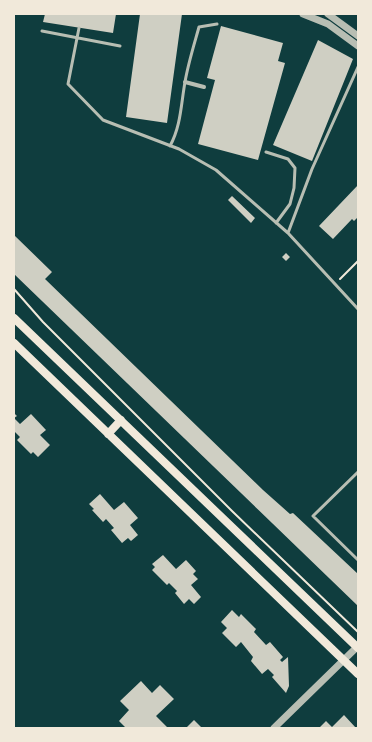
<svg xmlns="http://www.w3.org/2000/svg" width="372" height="742" viewBox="0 0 372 742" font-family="Karla,sans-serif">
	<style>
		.building { fill: #cfcfc3 }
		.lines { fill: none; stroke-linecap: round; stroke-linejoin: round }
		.path { stroke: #f1e9da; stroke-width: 2 }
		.service { stroke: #b8beb3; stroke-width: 3 }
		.minor { stroke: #b8beb3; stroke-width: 4 }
		.tertiary { stroke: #b8beb3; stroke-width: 7 }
		.secondary { stroke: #f1e9da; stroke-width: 8 }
	</style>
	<rect width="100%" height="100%" fill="#0f3d3e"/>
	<path class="building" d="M 45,14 L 116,14 L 113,33 L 43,22 Z
		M 140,14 L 182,14 L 167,123 L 126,117 Z
		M 221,26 L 283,43 L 278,61 L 285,63 L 258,160 L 198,144 L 215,80 L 207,78 Z
		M 318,40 L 353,59 L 312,161 L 273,145 Z
		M 358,185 L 358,217 L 354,221 L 352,219 L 333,239 L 319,226 Z
		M 232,196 L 255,218 L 251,223 L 228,200 Z
		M 14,235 L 52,272 L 45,279 L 263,490 L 290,514 L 293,513 L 358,574 L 358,606 L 14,274 Z
		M 286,253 L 290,257 L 286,261 L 282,257 Z
		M 14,413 L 17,416 L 14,418 L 20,424 L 31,414 L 46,430 L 40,435 L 50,445 L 38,457 L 33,452 L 31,454 L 17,440 L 20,437 L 14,431 Z
		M 100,494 L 114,510 L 124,502 L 138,518 L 130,525 L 138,535 L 131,541 L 128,538 L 122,543 L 111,530 L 114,528 L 106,519 L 103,522 L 92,510 L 94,509 L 89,504 Z
		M 163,555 L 176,569 L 186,560 L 196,571 L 193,574 L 198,579 L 191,585 L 201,597 L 194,604 L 189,599 L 184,604 L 175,593 L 177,591 L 169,583 L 167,585 L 152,570 L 155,567 L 152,564 Z
		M 232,610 L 239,617 L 241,614 L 256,629 L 254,632 L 266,645 L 270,642 L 283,657 L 280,660 L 282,662 L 288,657 L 289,686 L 286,693 L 272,677 L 274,675 L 268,669 L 262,674 L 251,661 L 253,657 L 241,642 L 236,647 L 222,633 L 227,628 L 221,622 Z
		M 141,681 L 152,693 L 160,685 L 174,699 L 156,716 L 168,728 L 126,728 L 119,721 L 129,710 L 120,701 Z
		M 344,715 L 356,728 L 319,728 L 326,721 L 332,727 Z
		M 194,720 L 202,728 L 186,728 Z"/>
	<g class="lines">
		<path class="path" d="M 340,279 L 358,261
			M 14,289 L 43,322 L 232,511 L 358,632"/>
		<path class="service" d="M 79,28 L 68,84 L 103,120 L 179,149 L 216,170 L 288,233 L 358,309
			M 42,31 L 120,46
			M 170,146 C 181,126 181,104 185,82 C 188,64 194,45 199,27 L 217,24
			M 266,152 L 288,159 L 295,168 L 294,188 L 290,204 L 276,223
			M 288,233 L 312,169 L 358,67
			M 358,472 L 313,516 L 358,560"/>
		<path class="minor" d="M 185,82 L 204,87"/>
		<path class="tertiary" d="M 303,14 L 328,24 L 358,46
			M 328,14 L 358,36
			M 274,728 L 357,647"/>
		<path class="secondary" d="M 14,318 L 358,648
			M 14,343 L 358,674
			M 108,434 L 121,420"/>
	</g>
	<rect width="372" height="742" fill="none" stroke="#f1e9da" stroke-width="30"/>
</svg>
